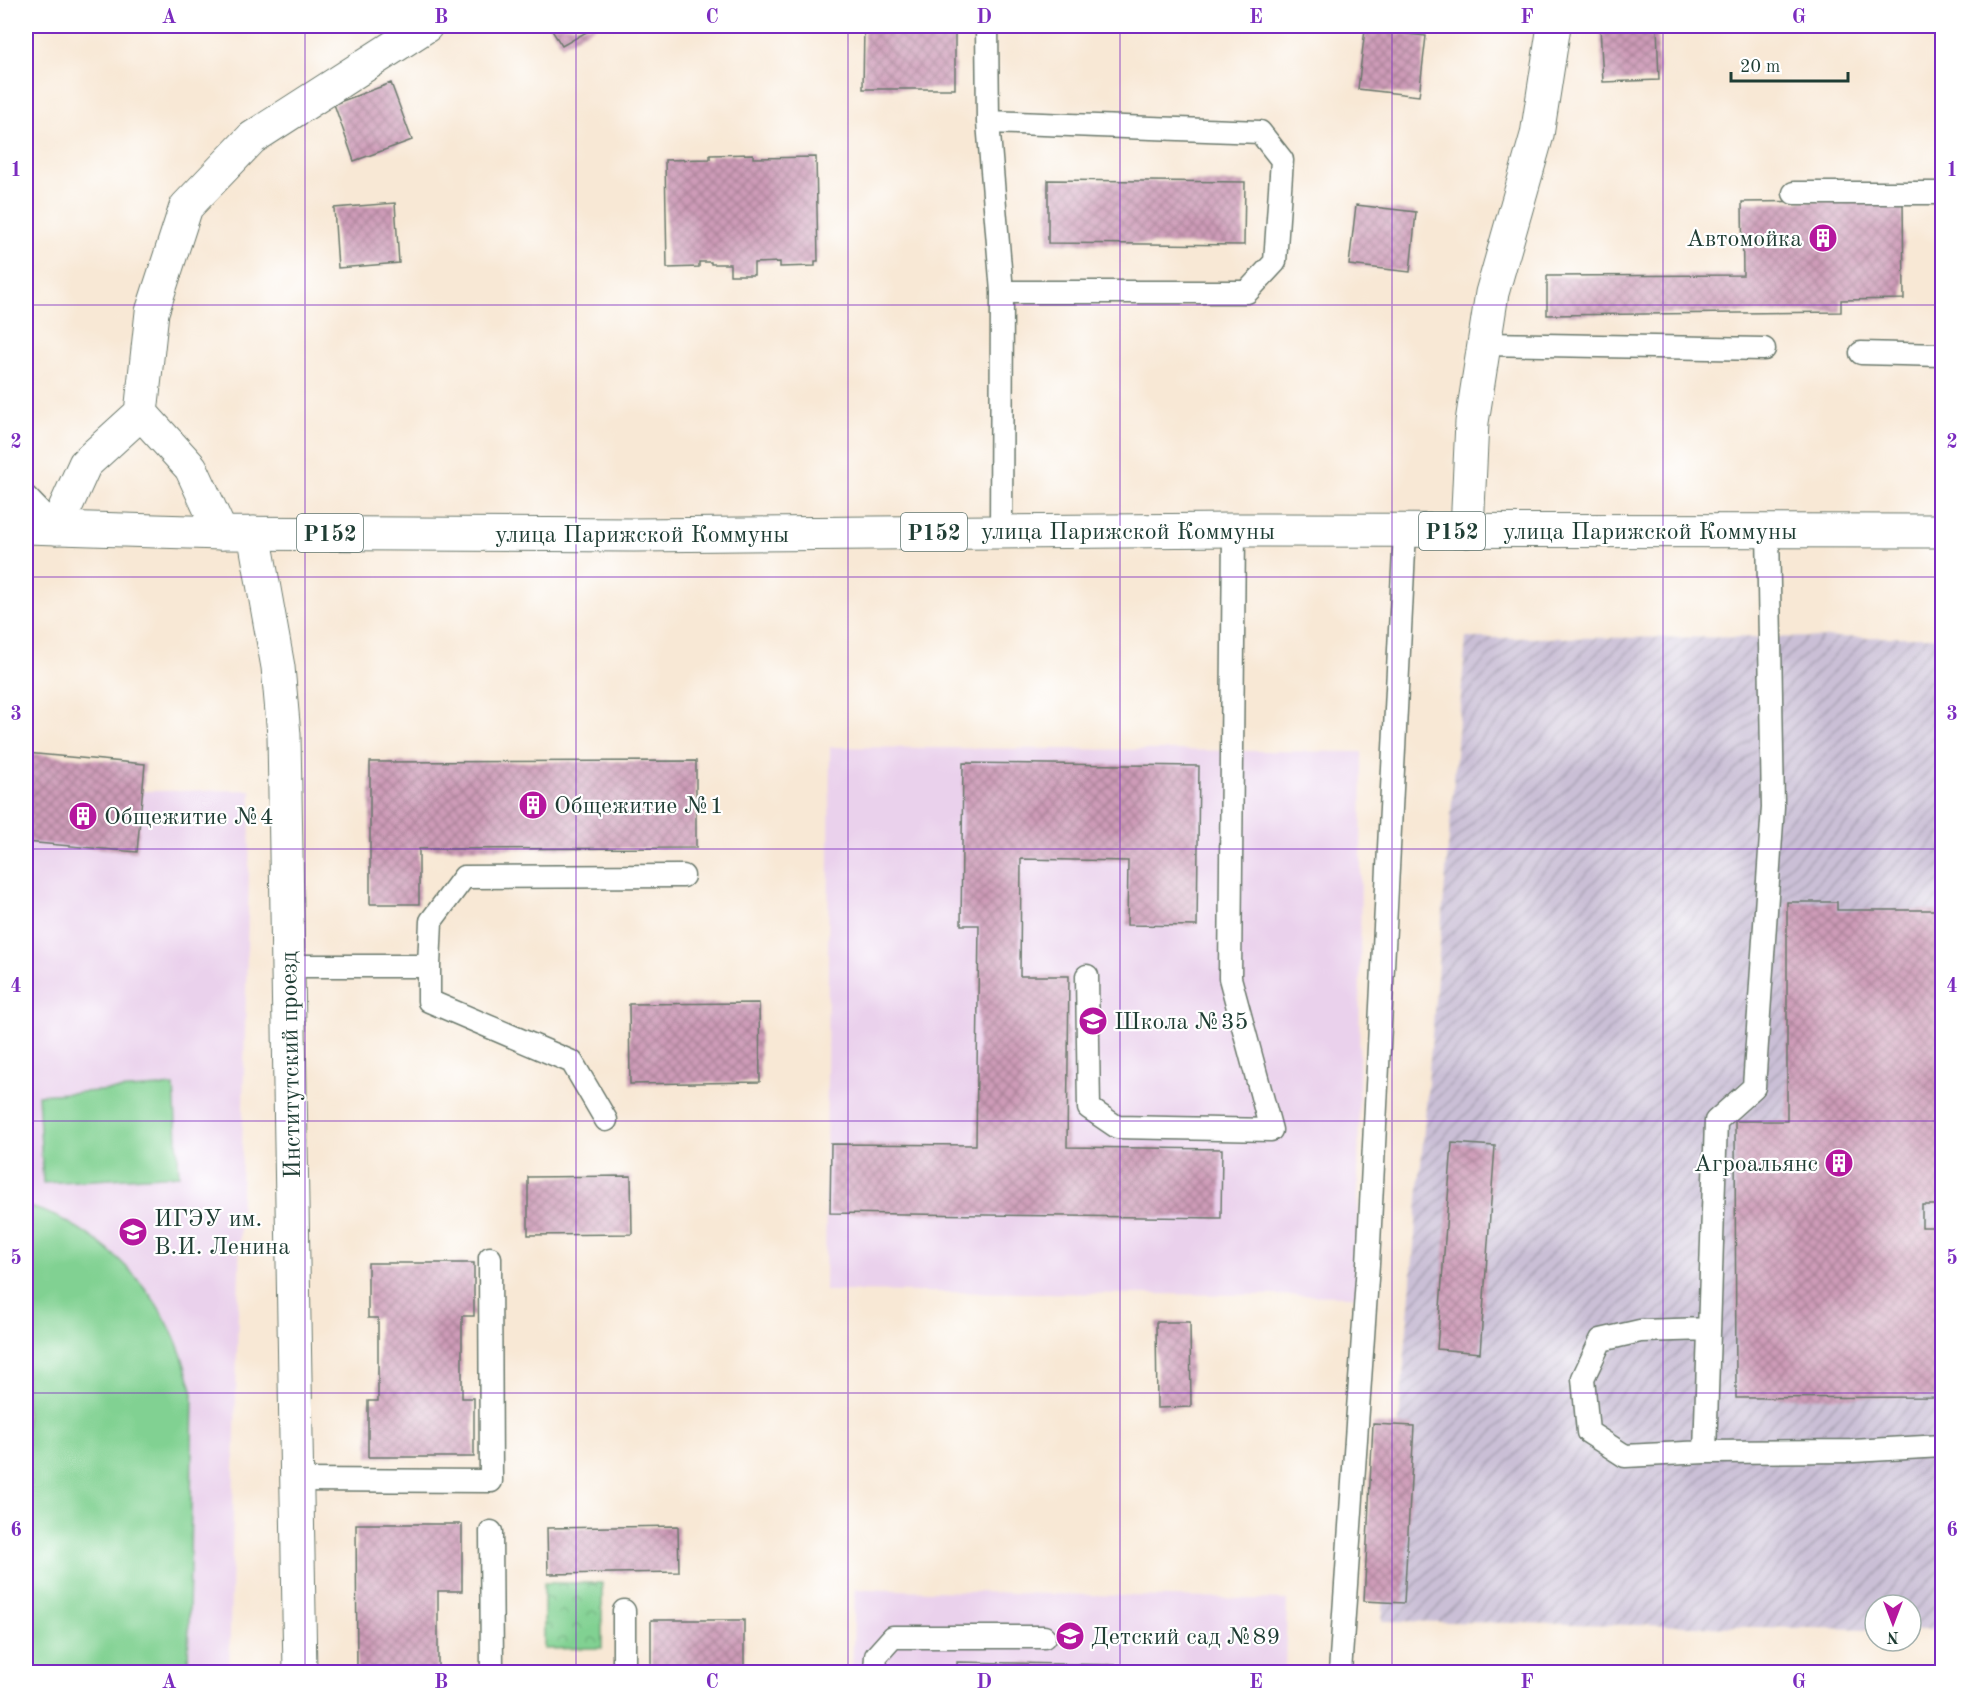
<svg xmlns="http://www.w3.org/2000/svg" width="1968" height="1698" viewBox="0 0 1968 1698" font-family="'Old Standard TT',serif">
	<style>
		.built { fill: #ead1ec }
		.industrial { fill: url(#industrial-furrows) }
		.park { fill: url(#park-crowns); stroke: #508763; stroke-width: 1.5 }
		.pitch { fill: #81d192; stroke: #508763; stroke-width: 1.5 }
		.building { fill: url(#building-cross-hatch) }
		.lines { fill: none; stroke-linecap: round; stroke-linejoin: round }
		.service-casing { stroke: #6b796c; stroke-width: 25 }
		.minor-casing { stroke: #6b796c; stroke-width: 35 }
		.primary-casing { stroke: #6b796c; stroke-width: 35 }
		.service { stroke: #fff; stroke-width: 22 }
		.minor { stroke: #fff; stroke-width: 33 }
		.primary { stroke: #fff; stroke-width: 33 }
		.grid { fill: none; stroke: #7b2cbf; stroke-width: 1.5; stroke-opacity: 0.55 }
		.labels { text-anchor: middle; stroke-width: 4.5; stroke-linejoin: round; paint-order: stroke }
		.shield { fill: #fff; stroke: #627771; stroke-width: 1.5 }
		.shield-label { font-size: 22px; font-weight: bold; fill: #1f3d34 }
		.poi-label { font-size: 24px; fill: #1f3d34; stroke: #fff; text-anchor: start }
		.street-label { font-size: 24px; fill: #1f3d34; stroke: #fff }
		.neatline { fill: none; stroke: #7b2cbf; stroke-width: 2 }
		.grid-label { font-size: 20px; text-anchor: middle; font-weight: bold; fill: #7b2cbf }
	</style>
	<defs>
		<pattern id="industrial-furrows" width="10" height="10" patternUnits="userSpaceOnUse" patternTransform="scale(1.5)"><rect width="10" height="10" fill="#cabfd6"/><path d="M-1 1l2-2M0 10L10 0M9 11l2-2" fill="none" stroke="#a39cae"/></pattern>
		<pattern id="park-crowns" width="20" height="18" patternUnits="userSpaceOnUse" patternTransform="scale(1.5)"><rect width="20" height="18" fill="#81d192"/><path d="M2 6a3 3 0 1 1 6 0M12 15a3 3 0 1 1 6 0" fill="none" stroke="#69ab78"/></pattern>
		<pattern id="building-cross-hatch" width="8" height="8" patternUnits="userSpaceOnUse" patternTransform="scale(1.5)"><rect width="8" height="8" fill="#ce9bb8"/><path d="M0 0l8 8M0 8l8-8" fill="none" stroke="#a78096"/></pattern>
	</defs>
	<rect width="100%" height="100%" fill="#fff"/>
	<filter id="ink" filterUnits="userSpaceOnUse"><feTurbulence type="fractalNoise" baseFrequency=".0167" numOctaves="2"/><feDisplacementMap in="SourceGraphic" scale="12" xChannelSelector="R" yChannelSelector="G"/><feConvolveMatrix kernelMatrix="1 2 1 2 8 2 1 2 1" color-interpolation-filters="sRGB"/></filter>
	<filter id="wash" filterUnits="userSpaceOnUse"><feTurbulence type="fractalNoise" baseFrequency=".008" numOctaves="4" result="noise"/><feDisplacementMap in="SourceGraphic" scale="24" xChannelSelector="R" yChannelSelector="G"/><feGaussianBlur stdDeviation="1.35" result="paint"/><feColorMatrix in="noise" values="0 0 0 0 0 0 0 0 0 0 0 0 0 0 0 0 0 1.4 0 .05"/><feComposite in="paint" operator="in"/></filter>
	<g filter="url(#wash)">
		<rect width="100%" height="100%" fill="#f8e8d5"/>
		<path class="built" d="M 830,747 L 1362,752 L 1357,1296 L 825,1291 Z
			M 26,753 L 145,764 L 143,791 L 251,790 L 229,1672 L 26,1672 Z
			M 855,1589 L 1287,1600 L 1285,1672 L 852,1672 Z"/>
		<path class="industrial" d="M 1942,637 L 1942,1630 L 1911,1630 L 1911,1605 L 1875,1605 L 1875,1629 L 1382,1621 L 1466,638 Z"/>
		<path class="park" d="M 544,1583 L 602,1583 L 602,1648 L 544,1649 Z"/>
		<path class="pitch" d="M 174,1086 L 179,1175 L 43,1183 L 38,1095 Z
			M 26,1206 C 85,1221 140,1270 168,1324 C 180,1346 186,1369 193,1393 L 188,1672 L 26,1672 Z"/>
		<g id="blocks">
			<path class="building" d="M 549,26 L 597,26 L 562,46 Z
				M 864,26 L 955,26 L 955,89 L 863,89 Z
				M 1600,26 L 1657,26 L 1659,80 L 1603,82 Z
				M 1365,29 L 1426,36 L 1419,96 L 1358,89 Z
				M 391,83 L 412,140 L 354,161 L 334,104 Z
				M 753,154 L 753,158 L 816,157 L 818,261 L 815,261 L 815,266 L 780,267 L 780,262 L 754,263 L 754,275 L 730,275 L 730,264 L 711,264 L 711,262 L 699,262 L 699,267 L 667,268 L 665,160 L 710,159 L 710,155 Z
				M 1048,180 L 1245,182 L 1244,245 L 1048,243 Z
				M 1903,200 L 1904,299 L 1841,300 L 1841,312 L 1547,315 L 1547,276 L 1743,275 L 1742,202 Z
				M 395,203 L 399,263 L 338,268 L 334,208 Z
				M 1356,205 L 1416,212 L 1410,272 L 1349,265 Z
				M 26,753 L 145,764 L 137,852 L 26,842 Z
				M 696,761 L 696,848 L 419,849 L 419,904 L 370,904 L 370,762 Z
				M 963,763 L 1199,766 L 1197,926 L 1127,925 L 1128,861 L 1021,859 L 1020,976 L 1069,976 L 1067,1147 L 1222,1149 L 1221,1218 L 830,1213 L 831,1144 L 976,1145 L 979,925 L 961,925 Z
				M 1787,902 L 1837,902 L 1837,910 L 1942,910 L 1942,1205 L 1922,1205 L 1922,1227 L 1942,1227 L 1942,1397 L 1736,1398 L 1735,1121 L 1787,1121 Z
				M 759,1003 L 760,1082 L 630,1084 L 629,1004 Z
				M 1452,1143 L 1495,1146 L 1480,1353 L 1437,1349 Z
				M 631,1176 L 632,1234 L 528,1235 L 528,1177 Z
				M 368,1263 L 474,1263 L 474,1316 L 462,1316 L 462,1398 L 474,1398 L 474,1457 L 368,1457 L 368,1401 L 378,1401 L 378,1318 L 368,1318 Z
				M 1156,1322 L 1190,1322 L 1191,1407 L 1157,1408 Z
				M 1373,1424 L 1414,1426 L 1404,1603 L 1364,1601 Z
				M 356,1524 L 462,1524 L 462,1591 L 438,1591 L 438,1672 L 357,1672 Z
				M 678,1526 L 679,1572 L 548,1574 L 547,1528 Z
				M 651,1620 L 744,1620 L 744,1672 L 651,1672 Z
				M 957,1662 L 1116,1665 L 1116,1672 L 957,1672 Z"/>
		</g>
	</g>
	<g filter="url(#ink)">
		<use href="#blocks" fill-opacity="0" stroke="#6b796c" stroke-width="1.5"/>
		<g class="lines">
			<g class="service-casing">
				<path id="service" d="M 987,26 L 988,122 L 1002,292 L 1001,532
					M 988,122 L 1260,132 L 1282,160 L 1275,262 L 1247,292 L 1002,292
					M 1794,193 L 1942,193
					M 1484,344 L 1764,349
					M 1861,353 L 1942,355
					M 26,497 L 56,528
					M 1768,531 L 1773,807 L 1754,1087 L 1716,1121 L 1705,1452 L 1853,1451 L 1942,1446
					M 288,966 L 429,966 L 431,921 L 464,877 L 683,876
					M 429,966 L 429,1001 L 572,1062 L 606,1120
					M 1087,976 L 1089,1108 L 1117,1127 L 1271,1130 L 1230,978 L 1234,530
					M 1705,1452 L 1625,1456 L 1588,1432 L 1583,1378 L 1601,1340 L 1640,1331 L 1709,1329
					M 297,1480 L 491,1481 L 490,1258
					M 491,1532 L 492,1672
					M 624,1672 L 624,1611
					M 875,1672 L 876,1656 L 893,1637 L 1044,1637
					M 1340,1672 L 1368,1264 L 1405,531"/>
			</g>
			<g class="minor-casing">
				<path id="minor" d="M 141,413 L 191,468 L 221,533
					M 56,528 L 85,464 L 141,413 L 152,312 L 186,207 L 252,138 L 426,26
					M 1467,531 L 1472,422 L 1492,293 L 1537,135 L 1554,26
					M 254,533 L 278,667 L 284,735 L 300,1672"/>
			</g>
			<g class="primary-casing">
				<path id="primary" d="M 26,527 L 221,533 L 634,535 L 1234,530 L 1942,531"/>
			</g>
			<use href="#service" class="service"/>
			<use href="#minor" class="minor"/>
			<use href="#primary" class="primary"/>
		</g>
	</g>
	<path class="grid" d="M 305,26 L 305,1672M 576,26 L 576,1672M 848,26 L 848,1672M 1120,26 L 1120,1672M 1392,26 L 1392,1672M 1663,26 L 1663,1672M 26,305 L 1942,305M 26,577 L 1942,577M 26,849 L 1942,849M 26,1121 L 1942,1121M 26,1393 L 1942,1393"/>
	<defs>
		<g id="building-disc" transform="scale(1.5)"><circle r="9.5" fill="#b5179e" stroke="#fff"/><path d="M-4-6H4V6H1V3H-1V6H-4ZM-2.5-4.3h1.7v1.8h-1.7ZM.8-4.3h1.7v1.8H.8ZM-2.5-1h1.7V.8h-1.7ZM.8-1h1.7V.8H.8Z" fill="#fff"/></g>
		<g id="school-disc" transform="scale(1.5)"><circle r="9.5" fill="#b5179e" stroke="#fff"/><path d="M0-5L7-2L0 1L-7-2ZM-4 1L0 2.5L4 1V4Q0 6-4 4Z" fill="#fff"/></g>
		<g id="university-disc" transform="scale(1.5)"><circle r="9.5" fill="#b5179e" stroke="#fff"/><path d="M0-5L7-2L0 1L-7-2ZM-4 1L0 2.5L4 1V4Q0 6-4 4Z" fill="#fff"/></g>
	</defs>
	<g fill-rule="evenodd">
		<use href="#building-disc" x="1823" y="238"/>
		<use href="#building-disc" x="533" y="805"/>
		<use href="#building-disc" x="83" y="816"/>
		<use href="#school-disc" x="1093" y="1021"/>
		<use href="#building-disc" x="1839" y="1163"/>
		<use href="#university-disc" x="133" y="1232"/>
		<use href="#school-disc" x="1070" y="1636"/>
	</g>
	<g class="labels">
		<g class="shield">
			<rect x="1419" y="512" width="66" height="38" rx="4.5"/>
			<rect x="901" y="513" width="66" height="38" rx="4.5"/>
			<rect x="297" y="514" width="66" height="38" rx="4.5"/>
		</g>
		<g class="shield-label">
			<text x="1452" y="539">Р152</text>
			<text x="934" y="540">Р152</text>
			<text x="330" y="541">Р152</text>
		</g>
		<g class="poi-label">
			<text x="1802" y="246" text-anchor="end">Автомойка</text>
			<text x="554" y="813">Общежитие №1</text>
			<text x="104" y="824">Общежитие №4</text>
			<text x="1114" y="1029">Школа №35</text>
			<text x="1818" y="1171" text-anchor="end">Агроальянс</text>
			<text x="154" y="1226">ИГЭУ им.<tspan x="154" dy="28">В.И. Ленина</tspan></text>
			<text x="1091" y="1644">Детский сад №89</text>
		</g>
		<g class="street-label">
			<text x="1128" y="539">улица Парижской Коммуны</text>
			<text x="1650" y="539">улица Парижской Коммуны</text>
			<text x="642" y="542">улица Парижской Коммуны</text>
			<text transform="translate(290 1065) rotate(-91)" y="8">Институтский проезд</text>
		</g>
	</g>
	<rect width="1968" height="1698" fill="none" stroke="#fff" stroke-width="66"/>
	<g transform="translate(1893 1623) rotate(180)"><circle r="28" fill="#ffffff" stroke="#a5b1ae" stroke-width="1.5"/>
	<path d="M0-4.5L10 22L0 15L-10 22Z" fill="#b5179e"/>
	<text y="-9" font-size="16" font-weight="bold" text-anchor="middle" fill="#1f3d34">N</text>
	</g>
	<path d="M1731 72v9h117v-9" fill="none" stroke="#1f3d34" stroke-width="3"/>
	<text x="1740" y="72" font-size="18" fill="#1f3d34" stroke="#ffffff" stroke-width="4.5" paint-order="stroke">20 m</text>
	<rect x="33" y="33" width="1902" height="1632" class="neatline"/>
	<g class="grid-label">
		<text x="169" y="23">A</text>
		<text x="441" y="23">B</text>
		<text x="712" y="23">C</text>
		<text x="984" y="23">D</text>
		<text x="1256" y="23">E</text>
		<text x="1527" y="23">F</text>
		<text x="1799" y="23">G</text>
		<text x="16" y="176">1</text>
		<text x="1952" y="176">1</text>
		<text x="16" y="448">2</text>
		<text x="1952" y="448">2</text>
		<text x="16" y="720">3</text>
		<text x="1952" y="720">3</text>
		<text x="16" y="992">4</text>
		<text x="1952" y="992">4</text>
		<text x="16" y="1264">5</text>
		<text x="1952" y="1264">5</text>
		<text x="16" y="1536">6</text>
		<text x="1952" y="1536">6</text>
		<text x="169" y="1688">A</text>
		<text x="441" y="1688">B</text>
		<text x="712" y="1688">C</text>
		<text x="984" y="1688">D</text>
		<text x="1256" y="1688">E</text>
		<text x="1527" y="1688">F</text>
		<text x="1799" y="1688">G</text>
	</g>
</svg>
